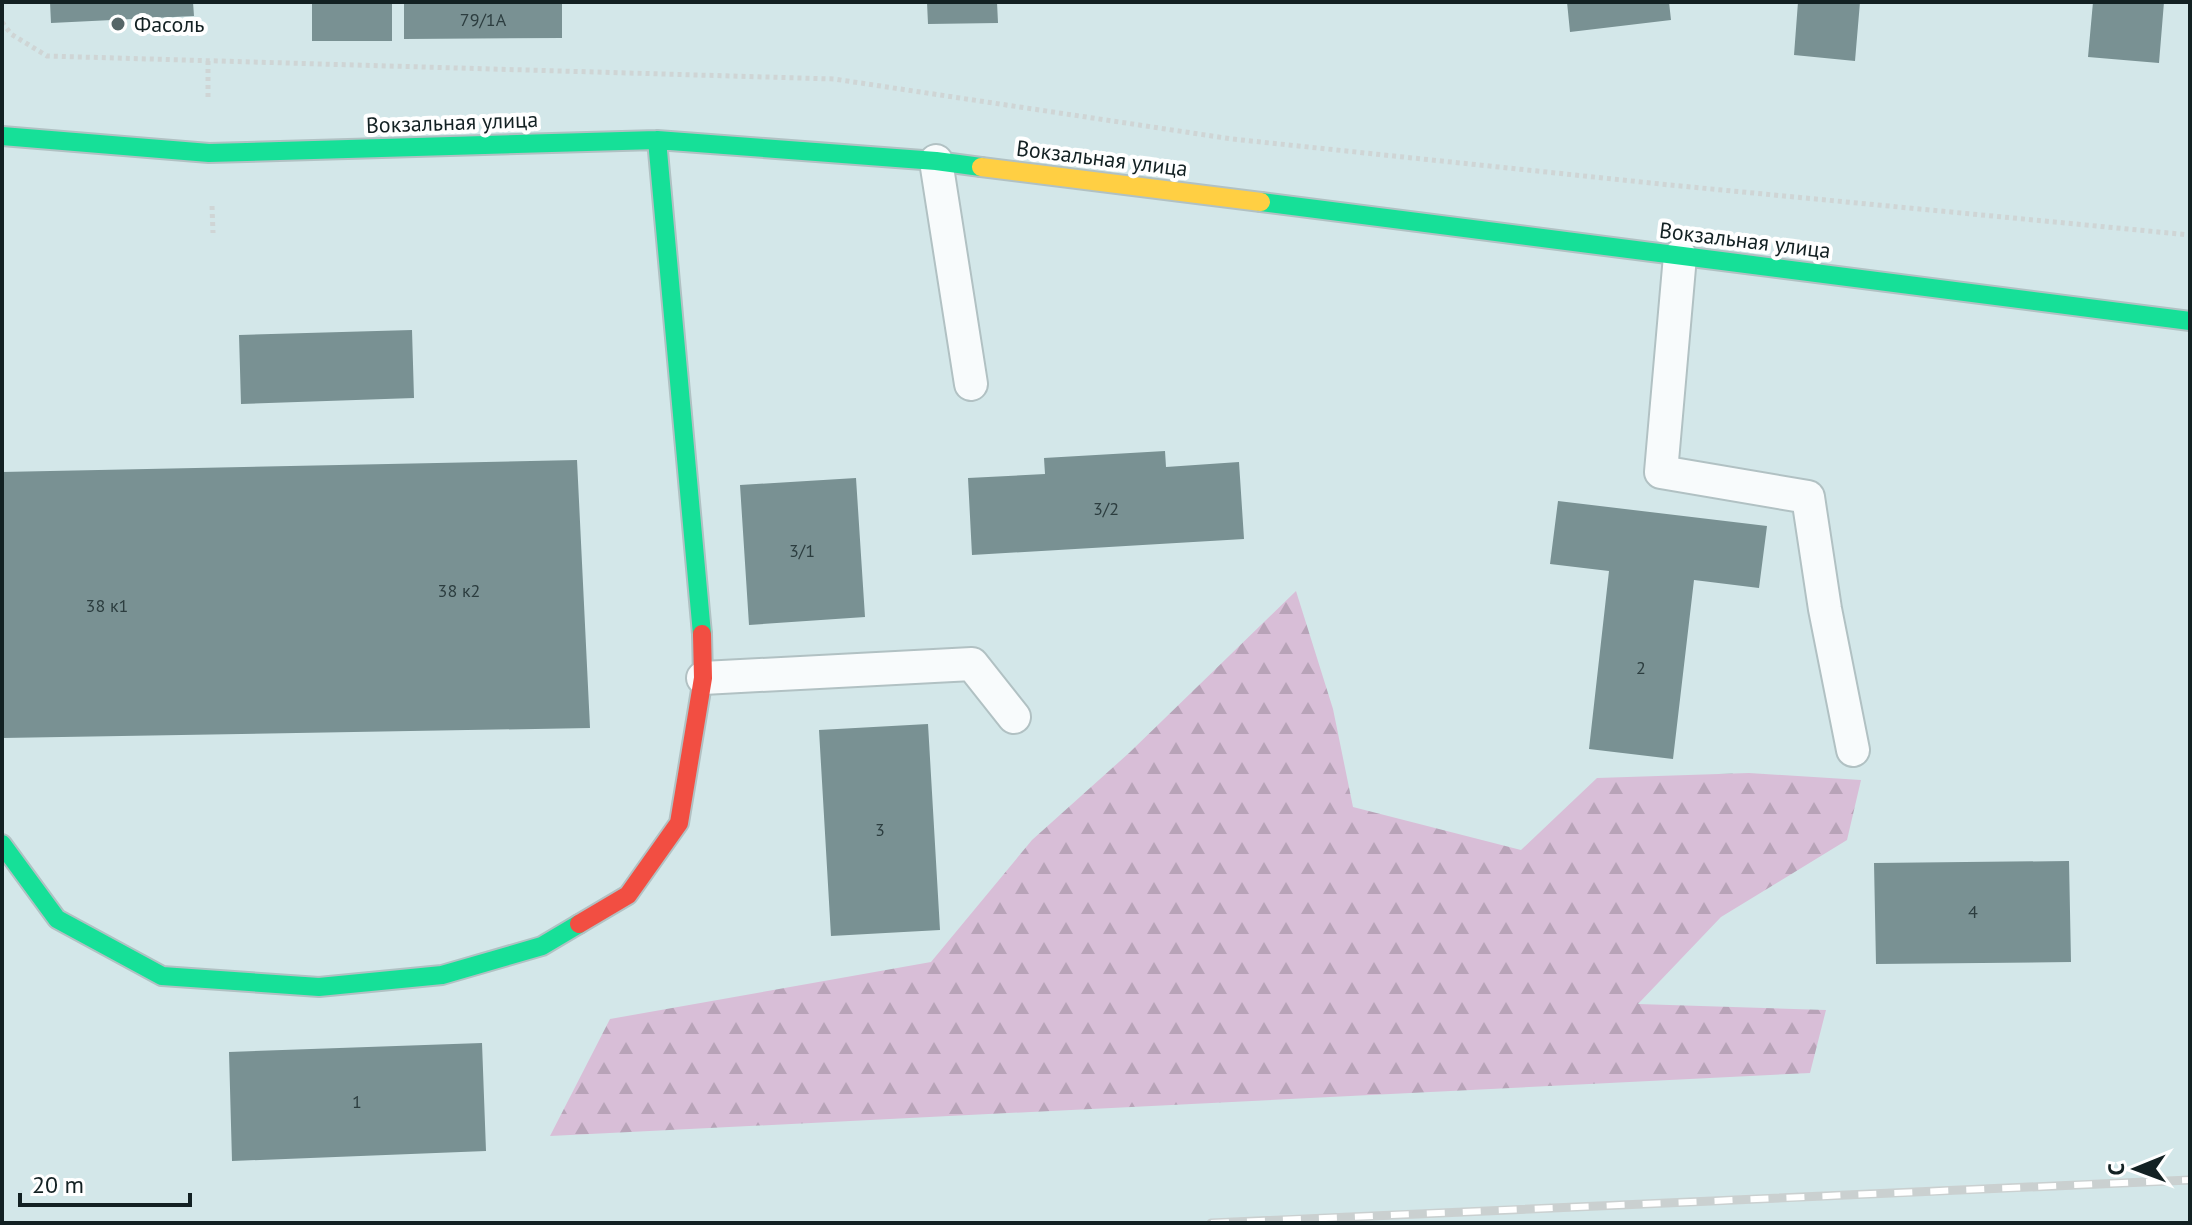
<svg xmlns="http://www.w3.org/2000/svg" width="2192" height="1225" viewBox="0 0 2192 1225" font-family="'PT Sans',sans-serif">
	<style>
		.forest { fill: url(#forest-firs) }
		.building { fill: #799193 }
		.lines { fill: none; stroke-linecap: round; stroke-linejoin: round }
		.lane-casing { stroke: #b1c1c3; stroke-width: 36 }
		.fast-casing { stroke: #b1c1c3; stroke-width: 22 }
		.slow-casing { stroke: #b1c1c3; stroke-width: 22 }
		.jam-casing { stroke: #b1c1c3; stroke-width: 22 }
		.path { stroke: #cfd5d5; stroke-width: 5; stroke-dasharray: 4 4; stroke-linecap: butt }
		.lane { stroke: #f8fbfc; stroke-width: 32 }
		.fast { stroke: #16e098; stroke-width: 18 }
		.slow { stroke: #ffcf43; stroke-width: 18 }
		.jam { stroke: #f24e42; stroke-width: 18 }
		.rail-casing { stroke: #cad0d0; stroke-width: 9 }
		.rail { stroke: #fff; stroke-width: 6; stroke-dasharray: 18; stroke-linecap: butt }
		.poi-dot { fill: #566668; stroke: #fff; stroke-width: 3 }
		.labels { text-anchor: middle; stroke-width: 8; stroke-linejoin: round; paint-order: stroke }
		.number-label { font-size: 18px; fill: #2c3d3f }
		.poi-label { font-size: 22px; fill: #132123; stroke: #fff; text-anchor: start }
		.street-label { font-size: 22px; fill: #132123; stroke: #fff }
	</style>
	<defs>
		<pattern id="forest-firs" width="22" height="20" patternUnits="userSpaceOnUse" patternTransform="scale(2)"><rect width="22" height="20" fill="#d8bed7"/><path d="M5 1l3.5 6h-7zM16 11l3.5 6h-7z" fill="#b8a3b8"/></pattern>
	</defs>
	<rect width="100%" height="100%" fill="#d3e7e9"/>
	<path class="forest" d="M 1296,591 L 1333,709 L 1353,807 L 1521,850 L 1597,778 L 1749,773 L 1861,780 L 1847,840 L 1721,917 L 1638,1004 L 1826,1010 L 1810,1073 L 550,1136 L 610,1019 L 931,962 L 1032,840 L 1129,753 Z"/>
	<path class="building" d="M 50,2 L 193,2 L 194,16 L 51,23 Z
		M 312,2 L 392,2 L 392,41 L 312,41 Z
		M 404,2 L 562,2 L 562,38 L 404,39 Z
		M 927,2 L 997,2 L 998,23 L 928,24 Z
		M 1567,2 L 1669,2 L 1671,20 L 1570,32 Z
		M 1798,2 L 1860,2 L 1855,61 L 1794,55 Z
		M 2093,2 L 2164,2 L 2159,63 L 2088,57 Z
		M 412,330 L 414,398 L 241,404 L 239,335 Z
		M 1165,451 L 1166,467 L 1239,462 L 1244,539 L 972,555 L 968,478 L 1045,474 L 1044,458 Z
		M 577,460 L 590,728 L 2,738 L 2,472 Z
		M 856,478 L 865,617 L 749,625 L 740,485 Z
		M 1558,501 L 1767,526 L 1759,588 L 1694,580 L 1673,759 L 1589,749 L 1609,571 L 1550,564 Z
		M 928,724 L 940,930 L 831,936 L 819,730 Z
		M 2069,861 L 2071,962 L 1876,964 L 1874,863 Z
		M 482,1043 L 486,1151 L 232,1161 L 229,1052 Z"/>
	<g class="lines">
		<g class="lane-casing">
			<path id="lane" d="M 936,161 L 971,384
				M 1680,256 L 1661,472 L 1808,497 L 1825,609 L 1853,750
				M 703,678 L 972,664 L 1014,717"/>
		</g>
		<g class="fast-casing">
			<path id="fast" d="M 2,136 L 209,153 L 657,140 L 936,161 L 981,167
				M 657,140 L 702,634
				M 1261,202 L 2190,321
				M 2,844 L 57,919 L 162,976 L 319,987 L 442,975 L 542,946 L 579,924"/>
		</g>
		<g class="slow-casing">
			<path id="slow" d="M 981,167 L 1261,202"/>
		</g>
		<g class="jam-casing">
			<path id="jam" d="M 579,924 L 628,895 L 679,823 L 703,678 L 702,634"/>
		</g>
		<path class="path" d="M 2,22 L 11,34 L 47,56 L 834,79 L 1232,139 L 1670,185 L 2190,235
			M 208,61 L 208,100
			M 212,206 L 213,233"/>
		<use href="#lane" class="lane"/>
		<use href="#fast" class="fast"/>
		<use href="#slow" class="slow"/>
		<use href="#jam" class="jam"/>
		<g class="rail-casing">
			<path id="rail" d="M 1211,1223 L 2190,1180"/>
		</g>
		<use href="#rail" class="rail"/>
	</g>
	<circle class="poi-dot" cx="118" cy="24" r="8"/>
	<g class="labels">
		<g class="number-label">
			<text x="483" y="26">79/1А</text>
			<text x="1106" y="515">3/2</text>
			<text x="802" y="557">3/1</text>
			<text x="459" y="597">38 к2</text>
			<text x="107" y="612">38 к1</text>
			<text x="1641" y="674">2</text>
			<text x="880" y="836">3</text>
			<text x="1973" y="918">4</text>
			<text x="357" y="1108">1</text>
		</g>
		<g class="poi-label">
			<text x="134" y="32">Фасоль</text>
		</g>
		<g class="street-label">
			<text transform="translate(452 122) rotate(-2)" y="8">Вокзальная улица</text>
			<text transform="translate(1102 158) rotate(7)" y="8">Вокзальная улица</text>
			<text transform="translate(1745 240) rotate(7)" y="8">Вокзальная улица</text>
		</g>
	</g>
	<rect width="2192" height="1225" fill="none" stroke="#132123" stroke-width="8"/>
	<g transform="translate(2136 1169) rotate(269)" stroke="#ffffff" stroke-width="6" paint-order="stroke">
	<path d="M0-6L14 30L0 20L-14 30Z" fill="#132123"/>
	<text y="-12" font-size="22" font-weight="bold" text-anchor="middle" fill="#132123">С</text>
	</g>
	<path d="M20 1193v12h170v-12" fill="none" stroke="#132123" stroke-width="4"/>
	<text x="32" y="1193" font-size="24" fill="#132123" stroke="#ffffff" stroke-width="6" paint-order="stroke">20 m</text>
</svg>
